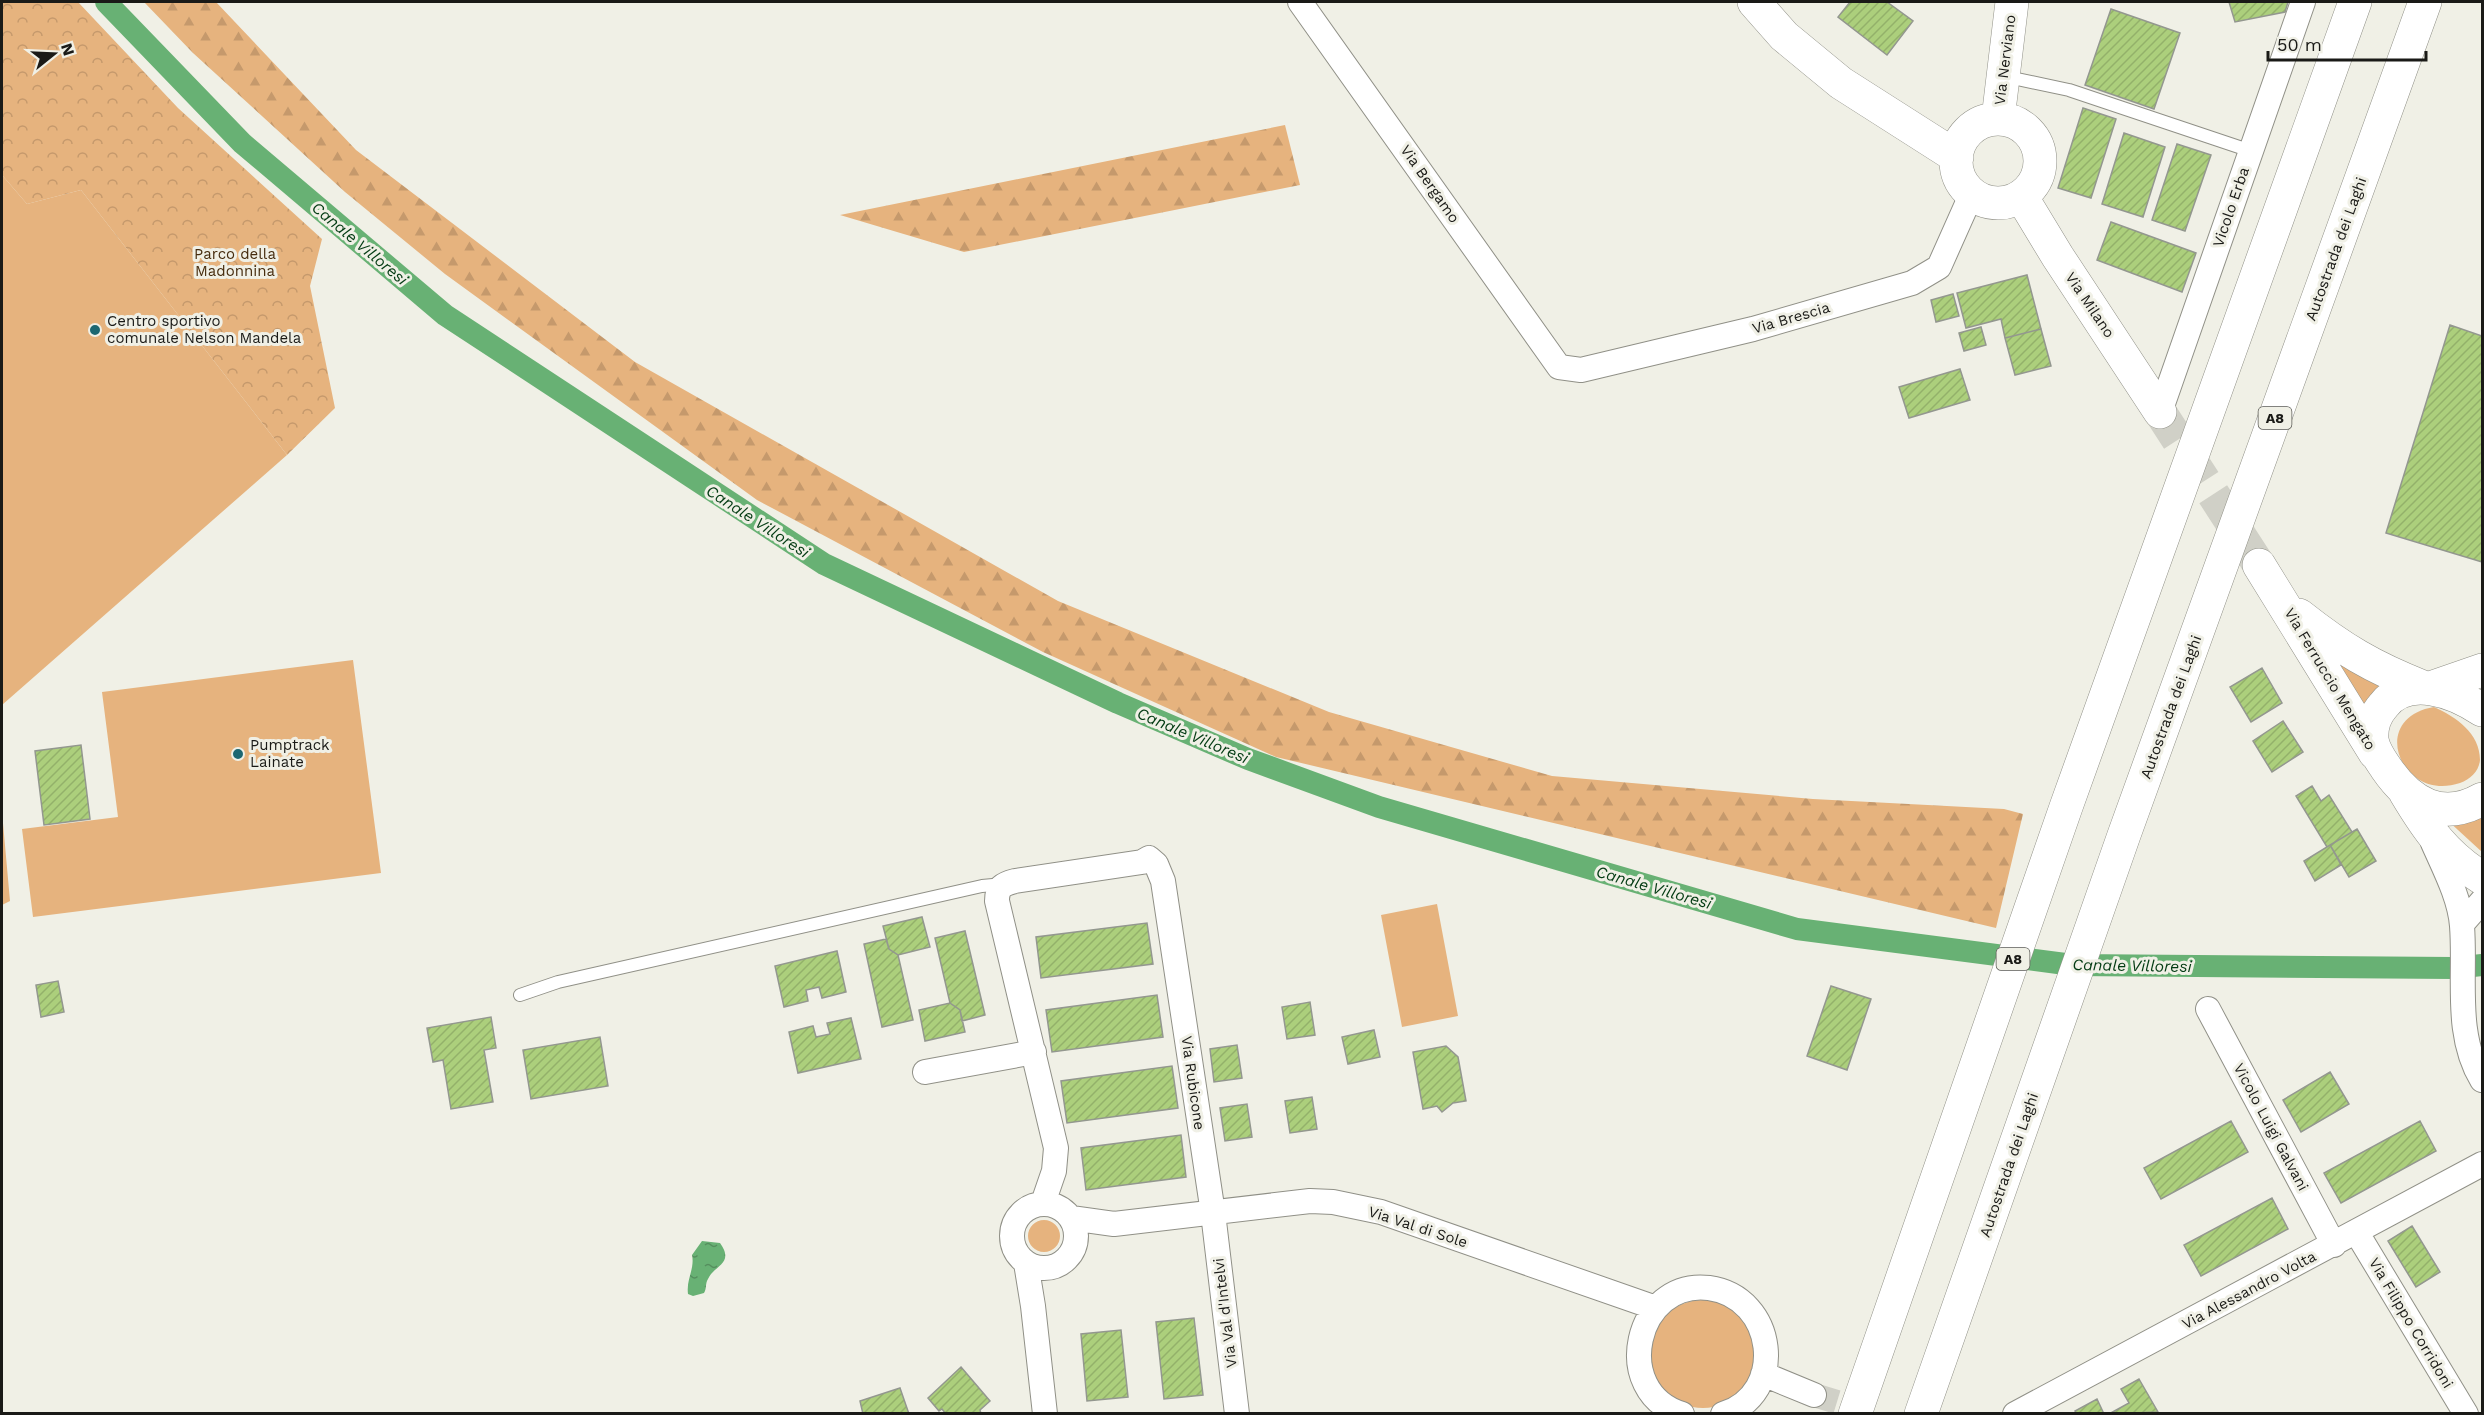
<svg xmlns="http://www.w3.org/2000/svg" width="2484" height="1415" viewBox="0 0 2484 1415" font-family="'Work Sans',sans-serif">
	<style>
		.grass { fill: #e6b37e }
		.forest { fill: url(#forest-firs) }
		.park { fill: url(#park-crowns) }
		.water { fill: url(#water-ripples) }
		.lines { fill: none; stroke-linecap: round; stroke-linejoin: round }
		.canal { stroke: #68b174; stroke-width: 22 }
		.building { fill: url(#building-hatch); stroke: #93978f; stroke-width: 1.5 }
		.street-tunnel { stroke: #d0d0c7; stroke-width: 24; stroke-dasharray: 24 12; stroke-linecap: butt }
		.secondary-tunnel { stroke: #d0d0c7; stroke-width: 33; stroke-dasharray: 33 16; stroke-linecap: butt }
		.lane-casing { stroke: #909087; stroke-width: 14 }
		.street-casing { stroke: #909087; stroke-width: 26 }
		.secondary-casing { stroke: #909087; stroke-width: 34 }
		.highway-casing { stroke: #909087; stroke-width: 34 }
		.lane { stroke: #fff; stroke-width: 12 }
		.street { stroke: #fff; stroke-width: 24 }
		.secondary { stroke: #fff; stroke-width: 33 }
		.highway { stroke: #fff; stroke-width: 33 }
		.poi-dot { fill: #1c6771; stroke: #f0f0e6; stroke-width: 2 }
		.labels { text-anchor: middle; stroke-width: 6; stroke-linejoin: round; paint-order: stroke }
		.shield { fill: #f0f0e6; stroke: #5a5a55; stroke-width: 1.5 }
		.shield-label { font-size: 14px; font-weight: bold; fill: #1a1a17 }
		.street-label { font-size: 15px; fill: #1a1a17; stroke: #f0f0e6 }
		.park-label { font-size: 15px; fill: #462c0e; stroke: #f0f0e6 }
		.poi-label { font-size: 15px; fill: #1a1a17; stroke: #f0f0e6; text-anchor: start }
		.water-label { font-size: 16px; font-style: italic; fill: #033b13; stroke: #f0f0e6 }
	</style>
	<defs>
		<pattern id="forest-firs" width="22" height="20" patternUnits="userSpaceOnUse" patternTransform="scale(1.5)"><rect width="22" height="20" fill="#e6b37e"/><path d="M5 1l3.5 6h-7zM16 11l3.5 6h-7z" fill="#c5996c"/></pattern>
		<pattern id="park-crowns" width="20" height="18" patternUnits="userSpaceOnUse" patternTransform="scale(1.5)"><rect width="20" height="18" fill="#e6b37e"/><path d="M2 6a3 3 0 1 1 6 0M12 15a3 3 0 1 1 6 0" fill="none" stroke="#c5996c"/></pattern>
		<pattern id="water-ripples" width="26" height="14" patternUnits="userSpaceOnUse" patternTransform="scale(1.5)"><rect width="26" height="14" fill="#68b174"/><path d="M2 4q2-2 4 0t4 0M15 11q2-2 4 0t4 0" fill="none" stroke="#558f5e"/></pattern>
		<pattern id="building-hatch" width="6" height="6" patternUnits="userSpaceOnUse" patternTransform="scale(1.5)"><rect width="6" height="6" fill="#accf7c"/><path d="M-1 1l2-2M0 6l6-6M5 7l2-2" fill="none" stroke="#93b16a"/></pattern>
	</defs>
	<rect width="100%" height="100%" fill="#f0f0e6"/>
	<path class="grass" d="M 2,175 L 27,204 L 81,190 L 287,455 L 2,705 Z
		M 2327,653 L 2391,685 L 2367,716 Z
		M 353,660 L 381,873 L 33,917 L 22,829 L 118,817 L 102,692 Z
		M 2434,707 C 2456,717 2480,733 2480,760 C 2479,771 2471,779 2460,783 C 2401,803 2367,718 2434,707 Z
		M 2482,809 L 2482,852 L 2446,819 Z
		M 2,812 L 10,901 L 2,905 Z
		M 1437,904 L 1458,1016 L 1402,1027 L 1381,915 Z
		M1028 1236a16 16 0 1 1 32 0a16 16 0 1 1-32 0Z
		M1649 1354a54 54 0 1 1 108 0a54 54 0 1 1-108 0Z"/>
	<path class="forest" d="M 144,2 L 216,2 L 356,150 L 635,362 L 1058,601 L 1329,712 L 1552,776 L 1813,799 L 2004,809 L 2023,814 L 1996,928 L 1276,757 L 1043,652 L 757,500 L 576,369 L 445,274 L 345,192 L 193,53 Z
		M 1285,125 L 1300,185 L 964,252 L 840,215 Z"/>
	<path class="park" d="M 2,2 L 78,2 L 178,108 L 322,239 L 310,286 L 335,408 L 287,455 L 81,190 L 27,204 L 2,175 Z"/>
	<path class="water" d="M 702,1241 L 720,1243 C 735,1264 714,1265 708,1279 C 705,1284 707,1288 704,1293 L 693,1296 L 688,1294 C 686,1279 695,1269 692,1255 Z"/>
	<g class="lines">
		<path class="canal" d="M 106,2 L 242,143 L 445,315 L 824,564 L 1118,703 L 1248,759 L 1379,807 L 1797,929 L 2073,965 L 2453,968 L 2482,965"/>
	</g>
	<path class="building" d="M 1850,2 L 1887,2 L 1913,21 L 1887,55 L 1838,17 Z
		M 2229,2 L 2288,2 L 2285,12 L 2235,22 Z
		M 2111,9 L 2180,33 L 2154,109 L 2085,85 Z
		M 2083,108 L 2116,119 L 2091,198 L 2058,188 Z
		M 2124,133 L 2165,147 L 2143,217 L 2102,204 Z
		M 2177,144 L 2211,155 L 2185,231 L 2152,220 Z
		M 2111,222 L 2196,253 L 2182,292 L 2097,260 Z
		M 2027,275 L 2041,329 L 2005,338 L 2001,319 L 1966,328 L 1957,293 Z
		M 1953,294 L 1959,316 L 1936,322 L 1931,300 Z
		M 2450,325 L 2482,336 L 2482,562 L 2386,533 Z
		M 1981,327 L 1986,345 L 1964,351 L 1959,333 Z
		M 2041,329 L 2051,366 L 2015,375 L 2005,338 Z
		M 1960,369 L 1970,400 L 1909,418 L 1899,387 Z
		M 2262,668 L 2282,703 L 2251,722 L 2230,687 Z
		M 2283,721 L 2303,752 L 2272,772 L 2253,741 Z
		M 81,745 L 90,819 L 44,825 L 35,751 Z
		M 2312,786 L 2321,801 L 2329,795 L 2352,832 L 2327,847 L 2296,796 Z
		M 2357,829 L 2376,861 L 2349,877 L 2330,845 Z
		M 2330,845 L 2341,865 L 2315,881 L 2304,861 Z
		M 922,917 L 930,947 L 898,955 L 889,949 L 883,926 Z
		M 1147,923 L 1153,964 L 1041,978 L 1036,937 Z
		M 965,931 L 985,1015 L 962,1021 L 960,1010 L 950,1003 L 935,938 Z
		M 886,939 L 889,949 L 898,955 L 913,1020 L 882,1027 L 864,944 Z
		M 837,951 L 846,992 L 822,998 L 819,987 L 806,990 L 808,1001 L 784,1007 L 775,966 Z
		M 58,981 L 64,1012 L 41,1017 L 36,985 Z
		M 1831,986 L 1871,999 L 1847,1070 L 1807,1056 Z
		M 1157,995 L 1163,1037 L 1052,1052 L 1046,1010 Z
		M 1310,1002 L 1315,1035 L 1287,1039 L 1282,1007 Z
		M 950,1003 L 960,1010 L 965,1032 L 925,1041 L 919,1010 Z
		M 491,1017 L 496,1048 L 484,1050 L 493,1102 L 451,1109 L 443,1060 L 433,1062 L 427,1028 Z
		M 851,1018 L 861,1059 L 798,1073 L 789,1032 L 813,1026 L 816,1037 L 830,1034 L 827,1023 Z
		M 1374,1030 L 1380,1057 L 1348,1064 L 1342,1037 Z
		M 600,1037 L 608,1086 L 531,1099 L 523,1050 Z
		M 1237,1045 L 1242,1078 L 1214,1082 L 1210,1049 Z
		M 1446,1046 L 1458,1057 L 1466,1101 L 1453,1103 L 1442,1112 L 1437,1106 L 1423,1109 L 1413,1052 Z
		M 1172,1066 L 1178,1108 L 1067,1123 L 1061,1081 Z
		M 2330,1072 L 2349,1104 L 2301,1132 L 2283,1100 Z
		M 1312,1097 L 1317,1129 L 1290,1133 L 1285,1101 Z
		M 1247,1104 L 1252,1137 L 1225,1141 L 1220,1108 Z
		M 2231,1121 L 2248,1152 L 2161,1199 L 2144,1168 Z
		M 2420,1121 L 2436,1151 L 2341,1203 L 2324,1173 Z
		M 1181,1135 L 1186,1177 L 1086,1190 L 1081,1148 Z
		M 2272,1198 L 2288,1229 L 2201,1276 L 2184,1245 Z
		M 2412,1226 L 2440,1272 L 2416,1287 L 2388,1241 Z
		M 1194,1318 L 1203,1395 L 1164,1399 L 1156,1322 Z
		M 1121,1330 L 1128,1397 L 1087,1401 L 1081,1334 Z
		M 961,1367 L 990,1401 L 980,1410 L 981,1414 L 946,1414 L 942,1409 L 939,1411 L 928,1398 Z
		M 2139,1379 L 2158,1412 L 2109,1414 L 2129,1403 L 2121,1389 Z
		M 900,1388 L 909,1414 L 863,1414 L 860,1401 Z
		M 2097,1399 L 2104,1414 L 2077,1414 L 2075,1411 Z"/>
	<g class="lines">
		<path class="street-tunnel" d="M 1814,1395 L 1876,1414"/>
		<path class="secondary-tunnel" d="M 2160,412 L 2259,565"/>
		<g class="lane-casing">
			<path id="lane" d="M 2003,76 L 2069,90 L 2251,151
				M 520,995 L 558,982 L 982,886 L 1004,884"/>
		</g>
		<g class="street-casing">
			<path id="street" d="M 1300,2 L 1559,367 L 1581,370 L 1753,329 L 1912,283 L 1939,267 L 1972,193
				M 2160,412 L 2303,2
				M 2433,843 C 2444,868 2460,898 2462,926 C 2466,977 2454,1034 2482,1080
				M 2462,924 L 2482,901
				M 2208,1009 L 2334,1245
				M 925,1072 L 1034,1052
				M 1043,1203 L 1054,1171 L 1056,1148 L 997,901 C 997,887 1003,884 1015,881 L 1142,862 L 1149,858 L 1156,864 L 1163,881 L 1213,1213 L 1237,1414
				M1012 1236a32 32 0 1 1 64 0a32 32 0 1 1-64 0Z
				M 1071,1218 L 1114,1224 L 1310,1201 L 1333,1202 L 1381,1212 L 1656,1308
				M 2357,1233 L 2466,1414
				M 1026,1263 L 1033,1306 L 1045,1414
				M 1763,1374 L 1814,1395
				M 1682,1414 C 1610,1392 1635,1279 1709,1288 C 1776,1297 1788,1394 1723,1414
				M 2015,1414 L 2482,1164"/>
		</g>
		<g class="secondary-casing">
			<path id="secondary" d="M 1754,2 L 1784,36 L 1841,83 L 1957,157
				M 1998,119 L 2012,2
				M1956 161a42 42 0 1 1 84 0a42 42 0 1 1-84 0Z
				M 2021,196 L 2058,257 L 2160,412
				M 2259,565 L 2375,753
				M 2299,615 C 2342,649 2372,667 2423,687
				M 2430,688 L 2482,670
				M 2482,710 C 2455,692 2407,673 2383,706 C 2375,715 2371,727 2372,740 C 2374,751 2380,759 2386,768 C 2410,803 2442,822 2482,799
				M 2405,792 C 2427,829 2445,855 2482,878"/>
		</g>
		<g class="highway-casing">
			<path id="highway" d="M 1855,1414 L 2066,807 L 2355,2
				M 1921,1414 L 2124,835 L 2425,2"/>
		</g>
		<use href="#lane" class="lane"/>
		<use href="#street" class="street"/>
		<use href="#secondary" class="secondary"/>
		<use href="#highway" class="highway"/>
	</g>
	<g class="poi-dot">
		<circle cx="95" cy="330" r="6"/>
		<circle cx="238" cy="754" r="6"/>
	</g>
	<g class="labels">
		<g class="shield">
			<rect x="2258.5" y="407" width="33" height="22" rx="4.5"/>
			<rect x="1996.5" y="948" width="33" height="22" rx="4.5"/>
		</g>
		<g class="shield-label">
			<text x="2275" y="423">A8</text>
			<text x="2013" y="964">A8</text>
		</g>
		<g class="street-label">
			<text transform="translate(2005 60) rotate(-83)" y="5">Via Nerviano</text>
			<text transform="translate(1430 184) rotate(55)" y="5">Via Bergamo</text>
			<text transform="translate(2231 207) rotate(-71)" y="5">Vicolo Erba</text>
			<text transform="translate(2336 249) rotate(-70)" y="5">Autostrada dei Laghi</text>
			<text transform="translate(2090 305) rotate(56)" y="5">Via Milano</text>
			<text transform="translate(1791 318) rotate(-16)" y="5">Via Brescia</text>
			<text transform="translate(2330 679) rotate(59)" y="5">Via Ferruccio Mengato</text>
			<text transform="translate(2171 707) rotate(-70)" y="5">Autostrada dei Laghi</text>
			<text transform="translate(1193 1083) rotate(82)" y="5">Via Rubicone</text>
			<text transform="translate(2271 1127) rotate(62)" y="5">Vicolo Luigi Galvani</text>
			<text transform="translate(2009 1165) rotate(-71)" y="5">Autostrada dei Laghi</text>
			<text transform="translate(1418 1227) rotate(18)" y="5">Via Val di Sole</text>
			<text transform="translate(2249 1290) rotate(-28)" y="5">Via Alessandro Volta</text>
			<text transform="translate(1225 1313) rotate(-97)" y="5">Via Val d'Intelvi</text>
			<text transform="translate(2411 1323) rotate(59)" y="5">Via Filippo Corridoni</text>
		</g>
		<g class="park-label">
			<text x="235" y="259">Parco della<tspan x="235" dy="17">Madonnina</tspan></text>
		</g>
		<g class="poi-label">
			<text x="107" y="326">Centro sportivo<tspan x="107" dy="17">comunale Nelson Mandela</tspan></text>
			<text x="250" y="750">Pumptrack<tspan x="250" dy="17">Lainate</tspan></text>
		</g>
		<g class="water-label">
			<text transform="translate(360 243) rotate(40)" y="6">Canale Villoresi</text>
			<text transform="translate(758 521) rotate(33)" y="6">Canale Villoresi</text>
			<text transform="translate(1193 735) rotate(23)" y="6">Canale Villoresi</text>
			<text transform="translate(1654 887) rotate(16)" y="6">Canale Villoresi</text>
			<text transform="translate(2132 965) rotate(1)" y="6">Canale Villoresi</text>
		</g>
	</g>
	<rect width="2484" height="1415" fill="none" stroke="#1a1a17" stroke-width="6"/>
	<g transform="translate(54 54) rotate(72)" stroke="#f0f0e6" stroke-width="4.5" paint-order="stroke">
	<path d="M0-4.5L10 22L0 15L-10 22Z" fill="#1a1a17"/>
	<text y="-9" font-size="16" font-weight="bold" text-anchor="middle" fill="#1a1a17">N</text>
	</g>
	<path d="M2268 51v9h158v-9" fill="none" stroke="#1a1a17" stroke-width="3"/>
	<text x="2277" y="51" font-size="18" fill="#1a1a17" stroke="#f0f0e6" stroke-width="4.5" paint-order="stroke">50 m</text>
</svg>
